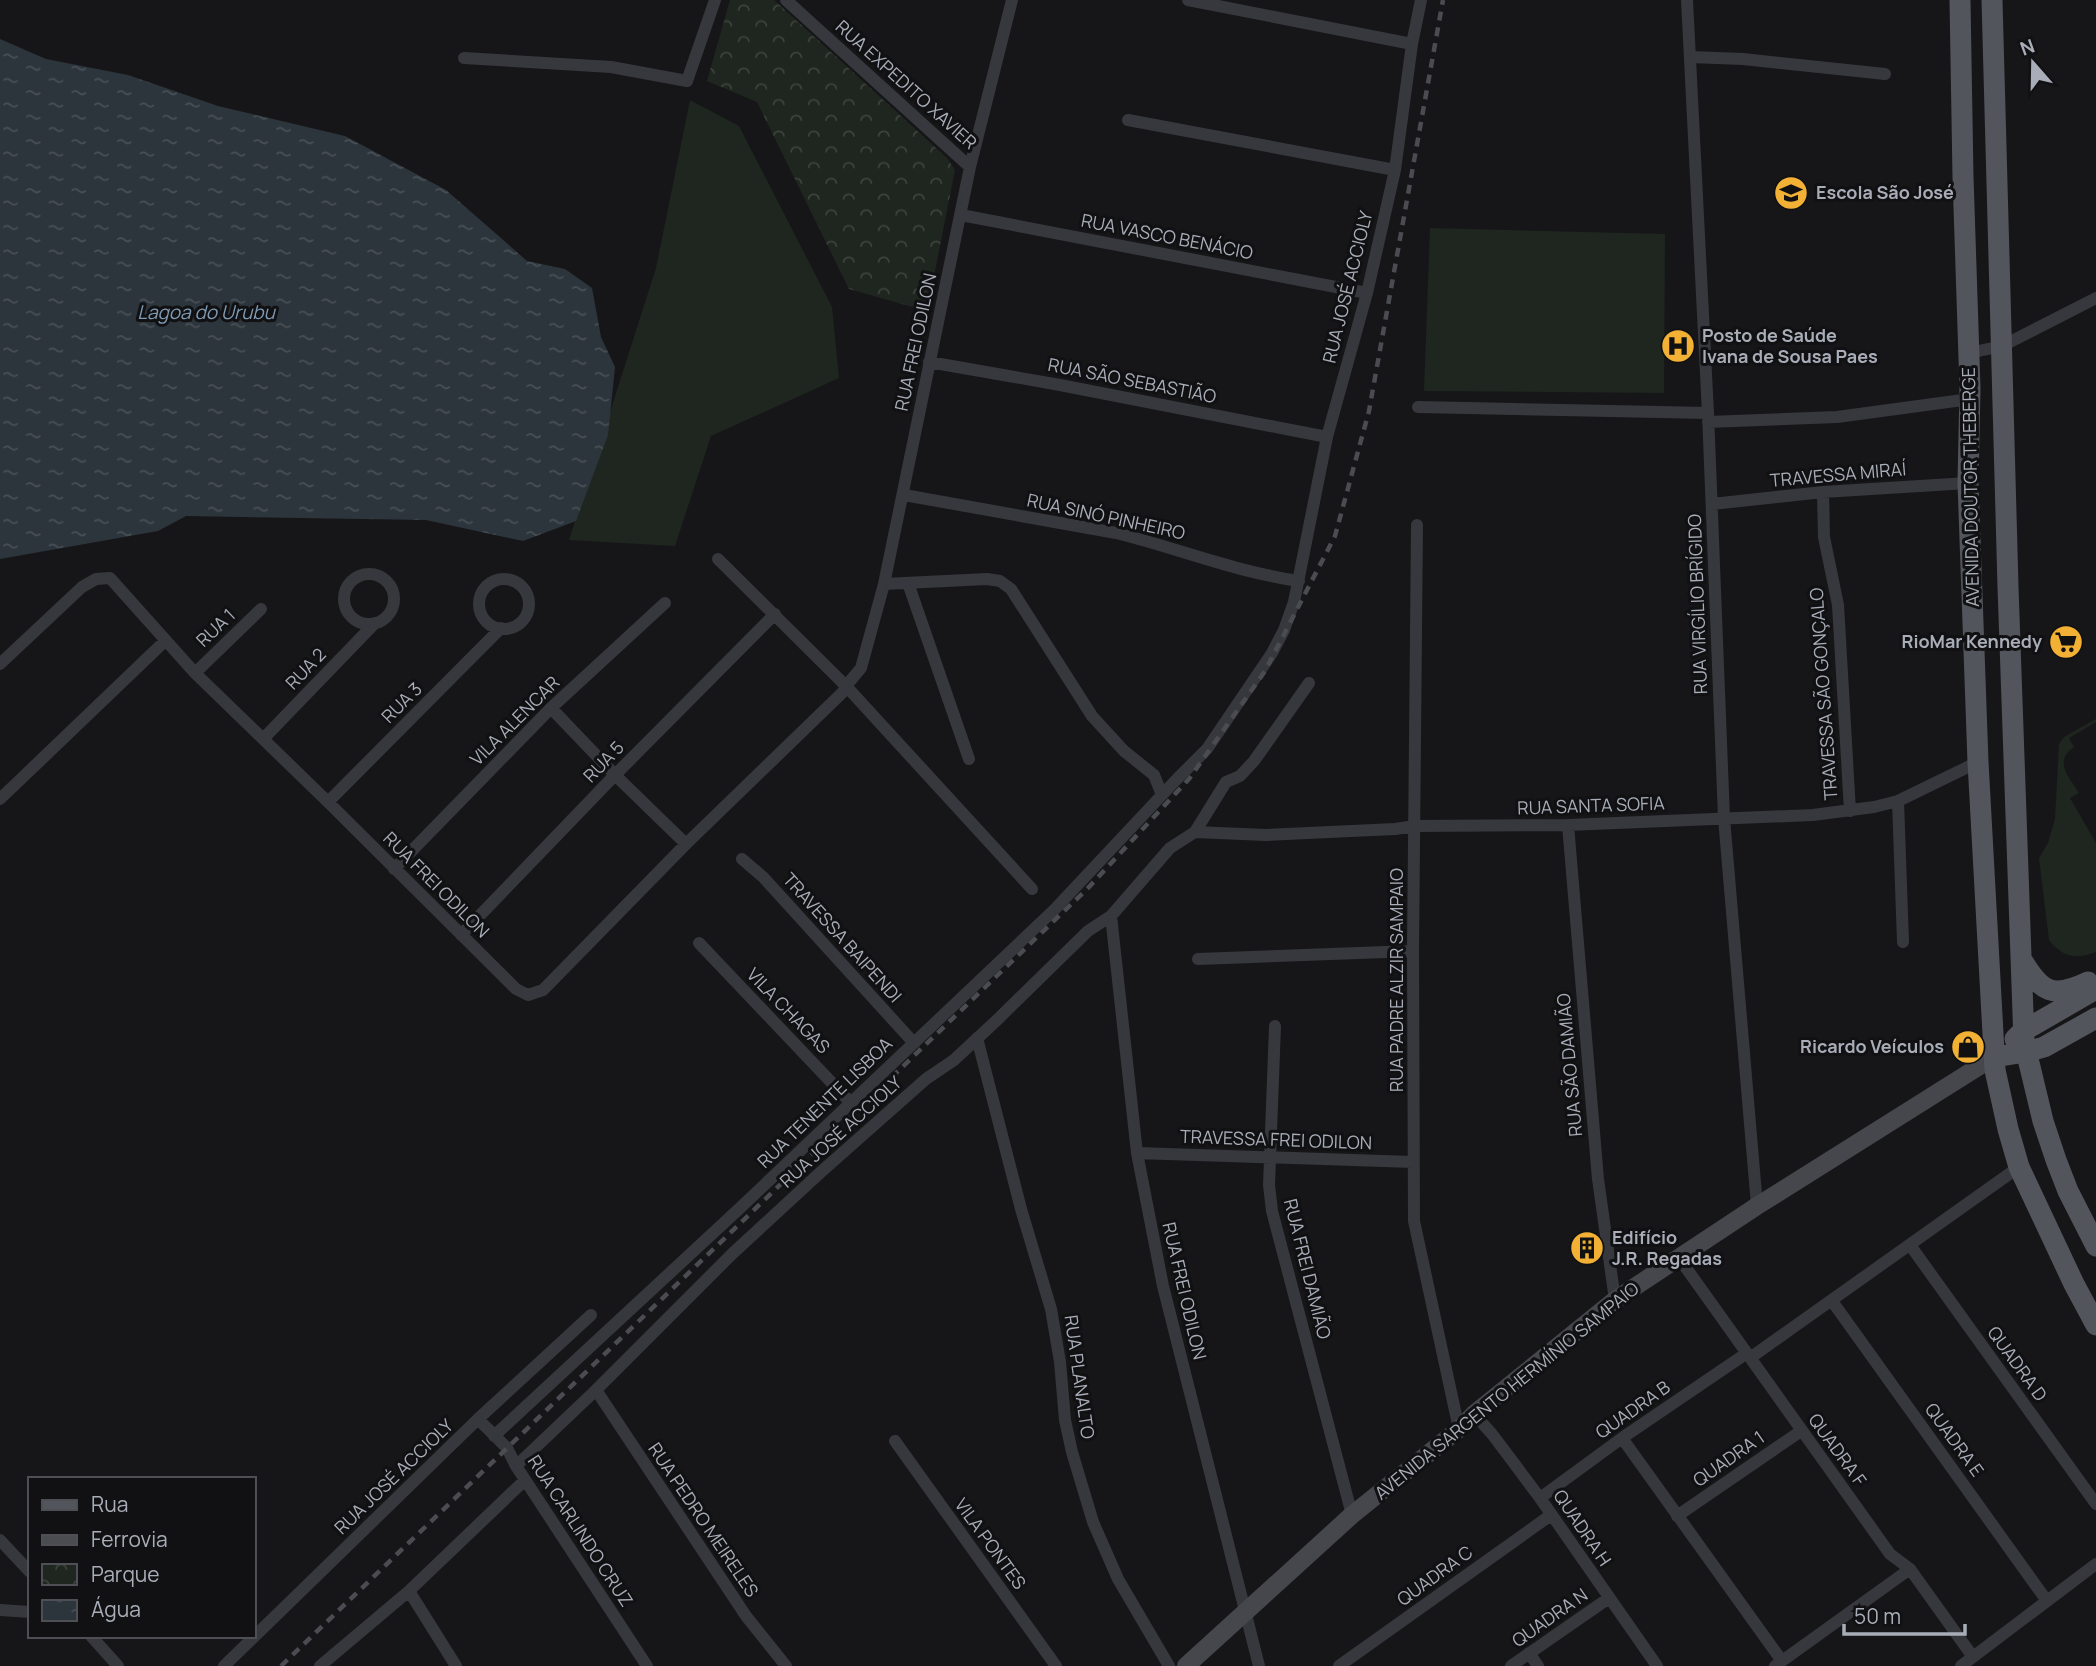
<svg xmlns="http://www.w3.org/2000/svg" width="2096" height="1666" viewBox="0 0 2096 1666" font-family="Manrope,sans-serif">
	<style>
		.grass { fill: #1e261f }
		.park { fill: url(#park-crowns) }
		.water { fill: url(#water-ripples) }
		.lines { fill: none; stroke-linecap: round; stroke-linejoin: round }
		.street { stroke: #37383d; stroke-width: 12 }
		.secondary { stroke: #45474d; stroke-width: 18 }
		.primary { stroke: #53555c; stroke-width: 21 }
		.rail { stroke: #4a4c52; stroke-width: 4.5; stroke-dasharray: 9 7; stroke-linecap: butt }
		.labels { text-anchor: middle; stroke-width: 6; stroke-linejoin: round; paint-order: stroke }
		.street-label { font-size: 18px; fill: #a8adb8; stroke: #111113 }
		.poi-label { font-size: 18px; font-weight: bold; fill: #a8adb8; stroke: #111113; text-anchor: start }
		.water-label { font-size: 19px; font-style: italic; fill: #7f9bb3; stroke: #111113 }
	</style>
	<defs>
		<pattern id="park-crowns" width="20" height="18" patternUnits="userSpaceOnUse" patternTransform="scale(1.75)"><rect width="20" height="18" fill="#1e261f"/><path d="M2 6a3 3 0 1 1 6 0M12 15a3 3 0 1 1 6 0" fill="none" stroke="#3c433d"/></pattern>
		<pattern id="water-ripples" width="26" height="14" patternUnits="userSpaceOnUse" patternTransform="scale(1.75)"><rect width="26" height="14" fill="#2c353c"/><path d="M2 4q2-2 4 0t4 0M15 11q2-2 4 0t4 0" fill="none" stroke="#485056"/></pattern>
	</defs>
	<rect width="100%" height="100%" fill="#161618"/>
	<path class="grass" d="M 690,100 L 739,126 L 832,307 L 839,378 L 711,436 L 675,546 L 569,540 L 656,268 Z
		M 1430,228 L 1665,234 L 1664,393 L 1424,391 Z
		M 2096,719 L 2096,722 L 2069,738 L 2074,747 C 2053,761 2069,777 2079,793 L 2070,798 L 2096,843 L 2096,952 C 2076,960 2062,957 2049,940 L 2039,858 L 2048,843 L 2055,819 L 2059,744 L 2064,737 Z"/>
	<path class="park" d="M 730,0 L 774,0 L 947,158 L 955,170 L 927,311 L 849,289 L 757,102 L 707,81 Z"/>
	<path class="water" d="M 0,39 L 46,59 L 128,75 L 218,106 L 345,136 L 446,190 L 527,261 L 565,269 L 592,288 L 601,337 L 615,367 L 608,435 L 576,521 L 523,541 L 426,520 L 186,516 L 158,531 L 0,559 Z"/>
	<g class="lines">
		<path class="street" d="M 786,0 L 970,167
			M 1188,0 L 1412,44
			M 1687,0 L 1708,413 L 1724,818 L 1757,1206
			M 1690,57 L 1743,59 L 1885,74
			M 464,58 L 611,67 L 687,81 L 715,0
			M 1128,120 L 1395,170
			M 961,215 L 1367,293
			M 1969,353 L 2002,346 L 2096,298
			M 929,362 L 1060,385 L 1327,437
			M 1418,407 L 1708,413
			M 1708,422 L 1837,417 L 1970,399
			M 1823,492 L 1824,537 L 1838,605 L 1850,811
			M 904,495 L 1116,533 C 1177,548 1236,572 1299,581
			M 1712,504 L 1823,492 L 1968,483
			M 1417,525 L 1413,951 L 1414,1221 L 1459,1429
			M 718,559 L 846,686 L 1032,889
			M344 599a25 25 0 1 1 50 0a25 25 0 1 1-50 0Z
			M479 604a25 25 0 1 1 50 0a25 25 0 1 1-50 0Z
			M 908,583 L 969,759
			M 884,584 L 987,579 L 1000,581 L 1011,589 L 1092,716 L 1124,751 L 1154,775 L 1162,795
			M 0,664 L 82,587 L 96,579 L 110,578 L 195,673 L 328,802 L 516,989 L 528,995 L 543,990 L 686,844 L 843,692 L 846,686 L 861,668 L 884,584 L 970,167 L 1012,0
			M 195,673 L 261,609
			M 551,708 L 615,775 L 686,844
			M 263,739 L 375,623
			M 0,799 L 165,641
			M 1898,801 L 1903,942
			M 328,802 L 501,628
			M 1568,825 L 1598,1179 L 1615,1300
			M 1195,832 L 1266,835 L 1395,829 L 1415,826 L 1568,825 L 1813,815 L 1874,807 L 1898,801 L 1978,762
			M 742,859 L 763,877 L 914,1043
			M 394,869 L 551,708 L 665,603
			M 1111,916 L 1137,1153 L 1163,1286 L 1259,1666
			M 461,935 L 615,775 L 775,614
			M 699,943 L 851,1103
			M 1198,959 L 1413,951
			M 1275,1026 L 1269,1185 L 1272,1211 L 1352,1515
			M 977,1038 L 1021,1209 L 1051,1309 L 1060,1362 L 1065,1420 L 1072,1452 L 1093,1522 L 1118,1579 L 1169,1666
			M 1137,1153 L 1413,1162
			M 1910,1245 L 2096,1504
			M 1679,1258 L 1890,1554 L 1910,1569 L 1973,1657
			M 1832,1301 L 2047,1601
			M 1750,1358 L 2019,1167
			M 596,1390 L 746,1616 L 786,1666
			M 1474,1414 L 1492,1434 L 1540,1498 L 1657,1666
			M 478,1419 L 507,1448 L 516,1466 L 647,1666
			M 494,1436 L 740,1208 L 1054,910 L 1177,779 L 1207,749 L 1272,653 L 1284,630 L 1294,602 L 1327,437 L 1367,293 L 1395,170 L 1412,44 L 1421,0
			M 1622,1438 L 1782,1661
			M 895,1441 L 1056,1666
			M 516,1466 L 596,1390 L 732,1254 L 822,1171 L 926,1079 L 954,1060 L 997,1020 L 1088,931 L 1111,916 L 1170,848 L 1195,832 L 1226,782 L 1240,776 L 1254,761 L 1309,683
			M 1540,1498 L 1622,1438 L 1747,1353
			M 1677,1516 L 1801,1431
			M 0,1540 L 30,1572
			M 409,1591 L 456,1666
			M 0,1610 L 30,1612
			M 91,1636 L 118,1666
			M 1529,1653 L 1538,1666
			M 224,1666 L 478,1419 L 591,1315
			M 320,1666 L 409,1591 L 525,1480
			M 1339,1666 L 1551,1515
			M 1511,1666 L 1609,1598
			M 1775,1666 L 1910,1569
			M 1961,1666 L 2096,1564"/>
		<path class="secondary" d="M 1186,1666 L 1352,1515 L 1459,1429 L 1474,1414 L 1615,1300 L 1757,1206 L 1994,1057"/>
		<path class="primary" d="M 1960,0 L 1963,177 L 1970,388 L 1968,483 L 1978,762 L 1995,1070 L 2008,1129 L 2019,1167 L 2074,1284 L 2096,1325
			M 1992,0 L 2008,587 L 2024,1042 L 2043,1121 L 2056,1160 L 2068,1191 L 2096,1246
			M 2022,960 C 2041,992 2052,999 2088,982
			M 2015,1039 L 2023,1031 L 2096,989
			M 1994,1057 L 2026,1052 L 2044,1047 L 2096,1018"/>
		<path class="rail" d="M 281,1666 L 1088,888 L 1189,779 L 1265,671 L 1335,536 L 1369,411 L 1443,0"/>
	</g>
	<defs>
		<g id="school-disc" transform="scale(1.75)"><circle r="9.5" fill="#f2b134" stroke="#111113"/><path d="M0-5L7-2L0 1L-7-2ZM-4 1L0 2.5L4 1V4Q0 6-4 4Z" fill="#111"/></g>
		<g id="hospital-disc" transform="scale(1.75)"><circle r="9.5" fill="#f2b134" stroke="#111113"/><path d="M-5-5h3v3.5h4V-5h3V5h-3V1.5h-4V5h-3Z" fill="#111"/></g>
		<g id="supermarket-disc" transform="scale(1.75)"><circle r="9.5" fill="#f2b134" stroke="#111113"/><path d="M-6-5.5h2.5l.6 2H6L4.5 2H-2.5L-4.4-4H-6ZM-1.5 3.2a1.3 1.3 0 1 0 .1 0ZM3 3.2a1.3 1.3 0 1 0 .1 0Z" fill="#111"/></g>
		<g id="shop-disc" transform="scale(1.75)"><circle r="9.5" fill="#f2b134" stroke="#111113"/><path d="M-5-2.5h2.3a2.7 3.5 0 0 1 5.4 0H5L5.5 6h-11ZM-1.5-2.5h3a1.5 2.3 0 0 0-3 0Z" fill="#111"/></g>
		<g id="building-disc" transform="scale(1.75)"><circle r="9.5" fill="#f2b134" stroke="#111113"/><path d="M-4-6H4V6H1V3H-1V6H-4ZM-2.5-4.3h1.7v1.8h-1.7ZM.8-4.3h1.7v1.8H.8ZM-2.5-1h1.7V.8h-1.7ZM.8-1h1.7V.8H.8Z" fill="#111"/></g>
	</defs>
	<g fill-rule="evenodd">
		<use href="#school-disc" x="1791" y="193"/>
		<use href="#hospital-disc" x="1678" y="346"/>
		<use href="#supermarket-disc" x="2066" y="642"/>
		<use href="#shop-disc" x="1968" y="1047"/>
		<use href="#building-disc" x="1587" y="1248"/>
	</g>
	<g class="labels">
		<g class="street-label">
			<text transform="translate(906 85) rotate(42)" y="6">RUA EXPEDITO XAVIER</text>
			<text transform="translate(1167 237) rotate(11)" y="6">RUA VASCO BENÁCIO</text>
			<text transform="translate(1348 287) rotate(-76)" y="6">RUA JOSÉ ACCIOLY</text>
			<text transform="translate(916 342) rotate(-78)" y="6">RUA FREI ODILON</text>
			<text transform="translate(1132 381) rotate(11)" y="6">RUA SÃO SEBASTIÃO</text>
			<text transform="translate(1838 475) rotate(-5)" y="6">TRAVESSA MIRAÍ</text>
			<text transform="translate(1971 487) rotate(-91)" y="6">AVENIDA DOUTOR THEBERGE</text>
			<text transform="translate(1106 517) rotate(12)" y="6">RUA SINÓ PINHEIRO</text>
			<text transform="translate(1698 604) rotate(-92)" y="6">RUA VIRGÍLIO BRÍGIDO</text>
			<text transform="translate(216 628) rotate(-44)" y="6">RUA 1</text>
			<text transform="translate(306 669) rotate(-46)" y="6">RUA 2</text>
			<text transform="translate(1824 694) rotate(-94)" y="6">TRAVESSA SÃO GONÇALO</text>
			<text transform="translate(402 703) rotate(-45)" y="6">RUA 3</text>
			<text transform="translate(515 721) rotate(-45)" y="6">VILA ALENCAR</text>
			<text transform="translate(604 762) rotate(-46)" y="6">RUA 5</text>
			<text transform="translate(1591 806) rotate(-2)" y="6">RUA SANTA SOFIA</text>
			<text transform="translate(436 885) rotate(45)" y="6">RUA FREI ODILON</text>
			<text transform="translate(842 938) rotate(48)" y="6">TRAVESSA BAIPENDI</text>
			<text transform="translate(1397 980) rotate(-90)" y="6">RUA PADRE ALZIR SAMPAIO</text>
			<text transform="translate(788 1011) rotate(46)" y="6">VILA CHAGAS</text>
			<text transform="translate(1570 1065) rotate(-95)" y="6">RUA SÃO DAMIÃO</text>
			<text transform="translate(825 1103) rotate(-44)" y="6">RUA TENENTE LISBOA</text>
			<text transform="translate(841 1132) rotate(-42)" y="6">RUA JOSÉ ACCIOLY</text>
			<text transform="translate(1276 1140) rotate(2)" y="6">TRAVESSA FREI ODILON</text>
			<text transform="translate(1307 1269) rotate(76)" y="6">RUA FREI DAMIÃO</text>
			<text transform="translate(1184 1291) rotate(77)" y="6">RUA FREI ODILON</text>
			<text transform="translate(2017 1364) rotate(54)" y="6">QUADRA D</text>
			<text transform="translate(1079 1377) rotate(82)" y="6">RUA PLANALTO</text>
			<text transform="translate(1507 1391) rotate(-39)" y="6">AVENIDA SARGENTO HERMÍNIO SAMPAIO</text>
			<text transform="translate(1633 1410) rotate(-35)" y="6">QUADRA B</text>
			<text transform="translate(1954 1440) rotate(54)" y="6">QUADRA E</text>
			<text transform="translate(1837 1450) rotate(54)" y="6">QUADRA F</text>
			<text transform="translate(1729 1459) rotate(-35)" y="6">QUADRA 1</text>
			<text transform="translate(394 1477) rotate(-44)" y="6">RUA JOSÉ ACCIOLY</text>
			<text transform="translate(703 1520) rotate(56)" y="6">RUA PEDRO MEIRELES</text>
			<text transform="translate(1582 1528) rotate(56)" y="6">QUADRA H</text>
			<text transform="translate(580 1531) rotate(57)" y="6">RUA CARLINDO CRUZ</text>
			<text transform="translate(990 1544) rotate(54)" y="6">VILA PONTES</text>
			<text transform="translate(1435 1576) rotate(-36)" y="6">QUADRA C</text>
			<text transform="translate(1550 1618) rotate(-35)" y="6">QUADRA N</text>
		</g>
		<g class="poi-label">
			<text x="1816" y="199">Escola São José</text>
			<text x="1702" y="342">Posto de Saúde<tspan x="1702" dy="21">Ivana de Sousa Paes</tspan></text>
			<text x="2042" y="648" text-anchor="end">RioMar Kennedy</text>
			<text x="1944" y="1053" text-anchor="end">Ricardo Veículos</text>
			<text x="1612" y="1244">Edifício<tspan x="1612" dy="21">J.R. Regadas</tspan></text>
		</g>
		<g class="water-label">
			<text x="206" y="319">Lagoa do Urubu</text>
		</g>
	</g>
	<rect x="28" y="1477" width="228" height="161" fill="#111113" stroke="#4d4f55" stroke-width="2"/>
	<rect x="42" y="1500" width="35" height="10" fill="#53555c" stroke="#4d4f55" stroke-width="2"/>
	<text x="91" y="1512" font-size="21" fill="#a8adb8">Rua</text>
	<rect x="42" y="1535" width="35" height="10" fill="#4a4c52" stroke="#4d4f55" stroke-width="2"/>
	<text x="91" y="1547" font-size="21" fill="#a8adb8">Ferrovia</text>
	<rect x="42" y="1564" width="35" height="21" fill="url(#park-crowns)" stroke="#4d4f55" stroke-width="2"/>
	<text x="91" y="1582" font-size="21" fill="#a8adb8">Parque</text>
	<rect x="42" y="1600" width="35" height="21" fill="url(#water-ripples)" stroke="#4d4f55" stroke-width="2"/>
	<text x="91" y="1617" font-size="21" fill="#a8adb8">Água</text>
	<g transform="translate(2033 63) rotate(340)" stroke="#111113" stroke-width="5" paint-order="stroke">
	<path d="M0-5L12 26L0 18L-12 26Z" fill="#a8adb8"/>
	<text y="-10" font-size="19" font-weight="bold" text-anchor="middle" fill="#a8adb8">N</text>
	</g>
	<path d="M1844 1624v10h121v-10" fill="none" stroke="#a8adb8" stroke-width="3.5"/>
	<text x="1854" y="1624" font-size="21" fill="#a8adb8" stroke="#111113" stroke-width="5" paint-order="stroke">50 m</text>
</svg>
